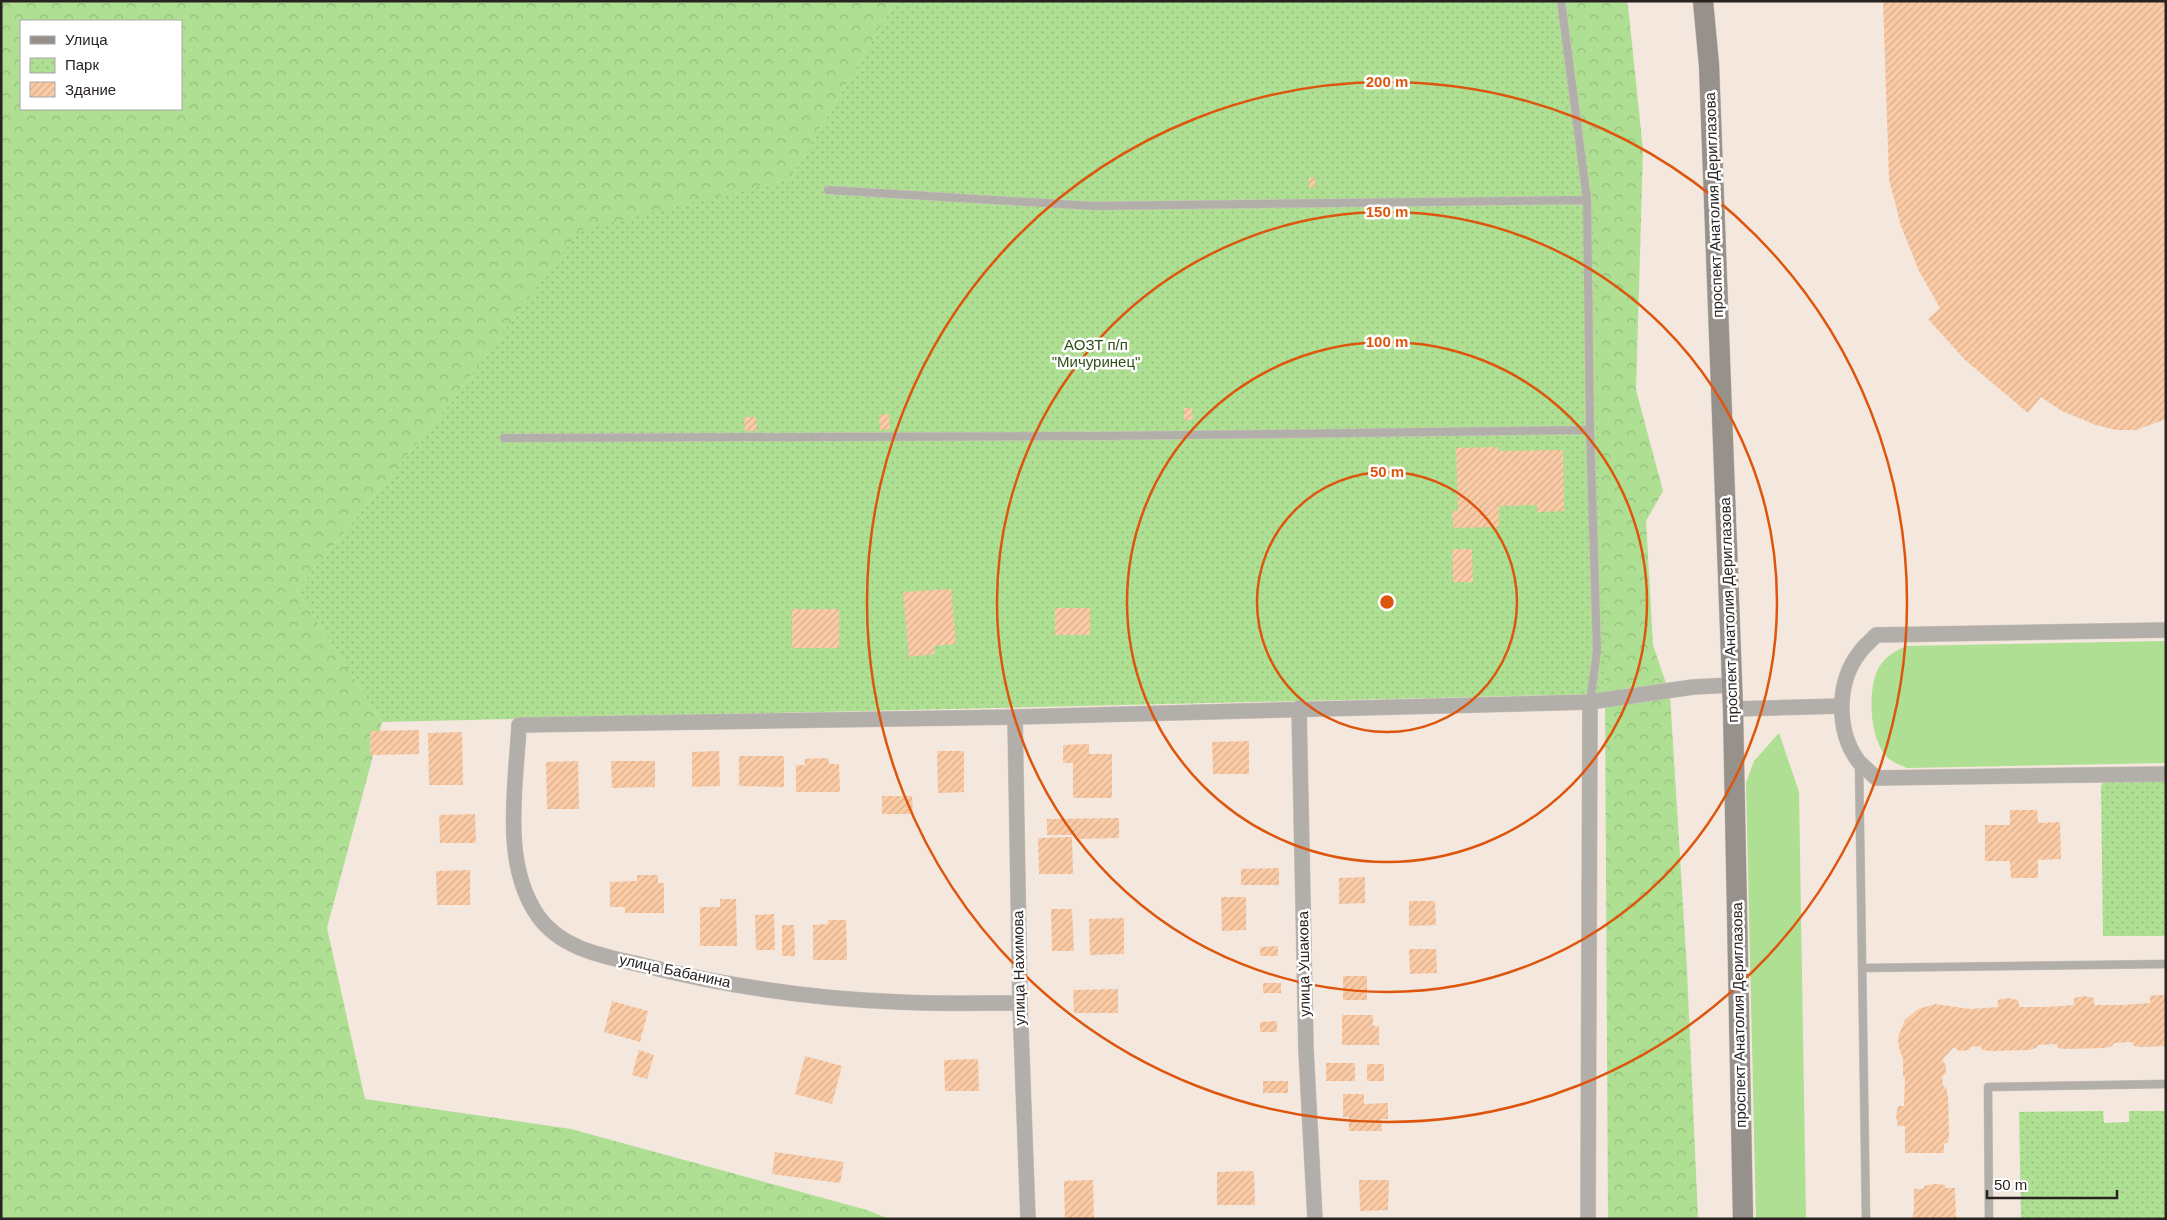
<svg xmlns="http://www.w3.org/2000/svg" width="2167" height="1220" viewBox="0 0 2167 1220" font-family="Helvetica,sans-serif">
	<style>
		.grass { fill: #aedf92 }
		.forest { fill: url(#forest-crowns); fill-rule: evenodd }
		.park { fill: url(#park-dots) }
		.building { fill: url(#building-hatch) }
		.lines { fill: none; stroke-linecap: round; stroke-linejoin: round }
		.service-casing { stroke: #cfc4bb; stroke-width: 9 }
		.minor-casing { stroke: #cfc4bb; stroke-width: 16 }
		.secondary-casing { stroke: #cfc4bb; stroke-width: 21 }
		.service { stroke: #b2aea9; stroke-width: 8 }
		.minor { stroke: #b2aea9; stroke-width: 15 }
		.secondary { stroke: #96918a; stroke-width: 20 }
		.ring { fill: none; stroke: #de560d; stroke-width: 2.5 }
		.labels { text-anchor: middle; stroke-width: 5; stroke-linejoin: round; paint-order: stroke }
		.street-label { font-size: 15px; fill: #282320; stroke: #fff }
		.park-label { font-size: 15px; fill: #2f4f18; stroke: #fff }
		.centre { fill: #de560d; stroke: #fff; stroke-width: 2.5 }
		.ring-label { font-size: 15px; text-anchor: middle; font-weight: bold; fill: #de560d; stroke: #fff; stroke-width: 5; stroke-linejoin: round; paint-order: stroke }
	</style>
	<defs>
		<pattern id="forest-crowns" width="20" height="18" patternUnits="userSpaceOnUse" patternTransform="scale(1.25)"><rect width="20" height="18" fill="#aedf92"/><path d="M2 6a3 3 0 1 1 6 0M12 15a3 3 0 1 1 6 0" fill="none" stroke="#96bf7e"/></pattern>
		<pattern id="park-dots" width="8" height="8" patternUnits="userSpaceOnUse" patternTransform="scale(1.25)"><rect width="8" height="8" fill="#aedf92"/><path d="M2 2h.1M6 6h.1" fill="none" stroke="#96bf7e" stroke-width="1.8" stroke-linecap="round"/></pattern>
		<pattern id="building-hatch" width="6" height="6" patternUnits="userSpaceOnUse" patternTransform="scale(1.25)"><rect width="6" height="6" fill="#fbcba6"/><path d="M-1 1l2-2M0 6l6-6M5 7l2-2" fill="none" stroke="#d7ae8f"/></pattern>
	</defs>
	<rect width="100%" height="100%" fill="#f4e7dd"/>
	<path class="grass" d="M 2166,641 L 2166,763 L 1907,768 C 1901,765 1891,762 1887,757 C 1869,738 1867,689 1879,667 C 1886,656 1895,651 1906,646 Z
		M 1779,733 L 1799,792 L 1806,1219 L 1756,1219 L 1746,783 L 1754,761 Z"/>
	<path class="forest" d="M 1,1 L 896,1 L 790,179 L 580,231 L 451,402 L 297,590 L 382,722 L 327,928 L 365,1099 L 571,1129 L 867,1210 L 889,1219 L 1,1219 ZM 21,21 L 181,21 L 181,109 L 21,109 Z
		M 1566,1 L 1627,1 L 1629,15 L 1643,150 L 1636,390 L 1663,491 L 1646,521 L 1653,645 L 1670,695 L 1687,970 L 1698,1219 L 1608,1219 L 1605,694 Z"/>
	<path class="park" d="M 896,1 L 1566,1 L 1592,192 L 1605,694 L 382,722 L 297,590 L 451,402 L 580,230 L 790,179 Z
		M 2166,781 L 2166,936 L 2103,936 L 2101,786 L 2103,783 L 2111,782 Z
		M 2103,1111 L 2104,1123 L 2129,1122 L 2129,1111 L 2166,1111 L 2166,1219 L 2021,1219 L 2019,1112 Z"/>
	<path class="building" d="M 1883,1 L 2166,1 L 2166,419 L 2136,430 L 2116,430 L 2096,425 L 2062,411 L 2041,397 L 2028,413 L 1965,360 L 1928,319 L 1940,308 L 1919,271 L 1901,226 L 1889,179 Z
		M 1315,177 L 1315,187 L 1309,188 L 1309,178 Z
		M 1184,408 L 1192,408 L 1193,420 L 1184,420 Z
		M 889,414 L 890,429 L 880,430 L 879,415 Z
		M 744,417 L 756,417 L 757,431 L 745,431 Z
		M 1498,447 L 1498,451 L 1563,450 L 1564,511 L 1537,512 L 1537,505 L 1499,506 L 1499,527 L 1453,528 L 1452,511 L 1458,511 L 1456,448 Z
		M 1452,549 L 1472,549 L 1473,582 L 1453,582 Z
		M 951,589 L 956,644 L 934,646 L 935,654 L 909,657 L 903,592 Z
		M 1055,608 L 1090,608 L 1090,635 L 1055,635 Z
		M 792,609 L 839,609 L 839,648 L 792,648 Z
		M 419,730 L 419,754 L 370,755 L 370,731 Z
		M 462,732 L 463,785 L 429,785 L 428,733 Z
		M 1249,741 L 1249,774 L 1213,774 L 1212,742 Z
		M 1089,744 L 1089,754 L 1112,754 L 1112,798 L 1073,798 L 1073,763 L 1063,763 L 1063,745 Z
		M 719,751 L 720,786 L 692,787 L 692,752 Z
		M 937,751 L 964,751 L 964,792 L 938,793 Z
		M 739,756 L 784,756 L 784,787 L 739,786 Z
		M 828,758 L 829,764 L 839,764 L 840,792 L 796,792 L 796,765 L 805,765 L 804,759 Z
		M 578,761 L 579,809 L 547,809 L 546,762 Z
		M 611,761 L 655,761 L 655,787 L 612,788 Z
		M 882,796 L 912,796 L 913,814 L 882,814 Z
		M 2010,810 L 2037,810 L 2038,823 L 2060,822 L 2061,859 L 2038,860 L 2038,878 L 2011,878 L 2010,861 L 1985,861 L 1985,825 L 2010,825 Z
		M 475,814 L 476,843 L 440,843 L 439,815 Z
		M 1119,818 L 1119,838 L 1077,839 L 1077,835 L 1047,835 L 1047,819 Z
		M 1072,837 L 1073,874 L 1039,874 L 1038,838 Z
		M 1279,868 L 1279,885 L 1241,885 L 1241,869 Z
		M 470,870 L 470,905 L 437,905 L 436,871 Z
		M 637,875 L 658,875 L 658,883 L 664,883 L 664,913 L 625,913 L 625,907 L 610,907 L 610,882 L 637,881 Z
		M 1365,877 L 1365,903 L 1339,904 L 1339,878 Z
		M 1221,897 L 1246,897 L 1246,930 L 1222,931 Z
		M 720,899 L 736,899 L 737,946 L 700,946 L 700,907 L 720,907 Z
		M 1409,901 L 1435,901 L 1436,925 L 1409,926 Z
		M 1051,909 L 1072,909 L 1074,951 L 1052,951 Z
		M 774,914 L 775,950 L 756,950 L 755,915 Z
		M 1124,918 L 1124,954 L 1090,955 L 1089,919 Z
		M 828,920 L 846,920 L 847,960 L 813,960 L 813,925 L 828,924 Z
		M 782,925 L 794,925 L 795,956 L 782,956 Z
		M 1278,946 L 1278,956 L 1260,956 L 1260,947 Z
		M 1409,949 L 1436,949 L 1437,973 L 1410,974 Z
		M 1343,976 L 1367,976 L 1367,1000 L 1343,1000 Z
		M 1263,983 L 1281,983 L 1281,993 L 1263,993 Z
		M 1118,989 L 1118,1013 L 1074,1013 L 1073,990 Z
		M 2157,995 L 2166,995 L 2166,1046 L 2142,1047 L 2134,1046 L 2132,1042 L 2114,1043 L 2112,1046 L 2105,1048 L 2066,1049 L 2058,1048 L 2057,1044 L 2038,1045 L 2036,1048 L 2029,1050 L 1990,1051 L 1982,1050 L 1981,1046 L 1971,1047 L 1969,1050 L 1959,1051 L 1954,1047 L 1942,1060 L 1946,1065 L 1946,1073 L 1942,1077 L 1943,1086 L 1946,1088 L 1948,1096 L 1949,1134 L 1948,1142 L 1944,1144 L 1944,1153 L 1905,1153 L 1905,1126 L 1898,1126 L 1896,1116 L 1898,1106 L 1904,1106 L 1905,1078 L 1903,1076 L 1903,1059 L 1899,1048 L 1898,1037 L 1905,1020 L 1918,1009 L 1935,1004 L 1970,1009 L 1998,1007 L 1998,1000 L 2008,998 L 2018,1000 L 2019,1007 L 2046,1007 L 2074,1005 L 2074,998 L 2084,996 L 2094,998 L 2094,1005 L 2122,1005 L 2150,1003 L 2150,996 Z
		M 612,1001 L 648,1011 L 640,1042 L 604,1032 Z
		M 1342,1015 L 1373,1015 L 1373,1026 L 1379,1026 L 1379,1045 L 1342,1045 Z
		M 1277,1021 L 1277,1032 L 1260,1032 L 1260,1022 Z
		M 639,1050 L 654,1055 L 647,1079 L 632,1075 Z
		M 805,1056 L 842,1066 L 832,1104 L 795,1094 Z
		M 978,1059 L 979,1091 L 945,1091 L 944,1060 Z
		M 1326,1063 L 1355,1063 L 1355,1081 L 1326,1081 Z
		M 1367,1064 L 1384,1064 L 1384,1081 L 1367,1081 Z
		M 1263,1081 L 1288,1081 L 1288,1093 L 1263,1093 Z
		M 1343,1094 L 1364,1094 L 1364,1104 L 1388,1103 L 1388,1119 L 1381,1119 L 1382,1131 L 1349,1131 L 1349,1117 L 1343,1117 Z
		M 775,1152 L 844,1162 L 840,1183 L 772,1174 Z
		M 1254,1171 L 1255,1205 L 1217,1205 L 1217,1172 Z
		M 1093,1180 L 1094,1219 L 1065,1219 L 1064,1181 Z
		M 1359,1180 L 1389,1180 L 1388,1210 L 1360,1211 Z
		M 1935,1184 L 1945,1185 L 1945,1188 L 1955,1188 L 1956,1219 L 1912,1219 L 1914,1211 L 1914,1189 L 1924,1189 L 1924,1186 Z"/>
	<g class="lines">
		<g class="service-casing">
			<path id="service" d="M 1561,1 L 1587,200 L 1590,430 L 1597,651 L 1590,702
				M 828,190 L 1094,206 L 1587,200
				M 504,438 L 1098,436 L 1590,430
				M 1859,763 L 1866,1219
				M 1862,968 L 2166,964
				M 1989,1219 L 1988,1087 L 2166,1084"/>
		</g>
		<g class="minor-casing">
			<path id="minor" d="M 2166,630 L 1876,635 C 1871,641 1864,646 1860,652 C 1836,682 1836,732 1859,762 C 1864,767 1871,773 1876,778 L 2166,774
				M 1299,708 L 1306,1050 L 1315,1219
				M 1733,709 L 1841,706
				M 1015,717 L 1020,1003 L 1028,1219
				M 1020,1003 C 980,1003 939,1004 899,1002 C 812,999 726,986 642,965 C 605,956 562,950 538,916 C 501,863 516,786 519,725 L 1015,717 L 1590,702 L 1693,687 L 1732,685
				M 1588,1219 L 1590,702"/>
		</g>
		<g class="secondary-casing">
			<path id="secondary" d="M 1703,1 L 1709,65 L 1733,709 L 1743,1219"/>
		</g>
		<use href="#service" class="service"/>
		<use href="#minor" class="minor"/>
		<use href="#secondary" class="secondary"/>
	</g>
	<g class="ring">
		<circle cx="1387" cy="602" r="130"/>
		<circle cx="1387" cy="602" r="260"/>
		<circle cx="1387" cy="602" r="390"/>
		<circle cx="1387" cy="602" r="520"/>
	</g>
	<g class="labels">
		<g class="street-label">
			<text transform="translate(1714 205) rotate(-92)" y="5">проспект Анатолия Дериглазова</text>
			<text transform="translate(1729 610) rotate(-92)" y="5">проспект Анатолия Дериглазова</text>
			<text transform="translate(1304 964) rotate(-91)" y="5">улица Ушакова</text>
			<text transform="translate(1019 968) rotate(-91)" y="5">улица Нахимова</text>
			<text transform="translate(675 971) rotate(12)" y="5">улица Бабанина</text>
			<text transform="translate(1739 1015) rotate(-91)" y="5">проспект Анатолия Дериглазова</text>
		</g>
		<g class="park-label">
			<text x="1096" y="350">АОЗТ п/п<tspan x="1096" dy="17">"Мичуринец"</tspan></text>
		</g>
	</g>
	<circle cx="1387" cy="602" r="8" class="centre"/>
	<g class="ring-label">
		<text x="1387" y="87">200 m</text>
		<text x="1387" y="217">150 m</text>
		<text x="1387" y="347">100 m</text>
		<text x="1387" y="477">50 m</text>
	</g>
	<rect width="2167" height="1220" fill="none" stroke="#282320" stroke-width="5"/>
	<rect x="20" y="20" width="162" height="90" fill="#ffffff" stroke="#a9a7a6"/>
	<rect x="30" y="36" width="25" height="8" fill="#96918a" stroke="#a9a7a6"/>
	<text x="65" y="45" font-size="15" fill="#282320">Улица</text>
	<rect x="30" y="58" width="25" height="15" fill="url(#park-dots)" stroke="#a9a7a6"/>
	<text x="65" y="70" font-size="15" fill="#282320">Парк</text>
	<rect x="30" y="82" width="25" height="15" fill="url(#building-hatch)" stroke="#a9a7a6"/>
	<text x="65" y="95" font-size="15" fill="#282320">Здание</text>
	<path d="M1987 1190v8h130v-8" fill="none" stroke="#282320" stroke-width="2.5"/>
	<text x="1994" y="1190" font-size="15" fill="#282320" stroke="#ffffff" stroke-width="4" paint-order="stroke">50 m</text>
</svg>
